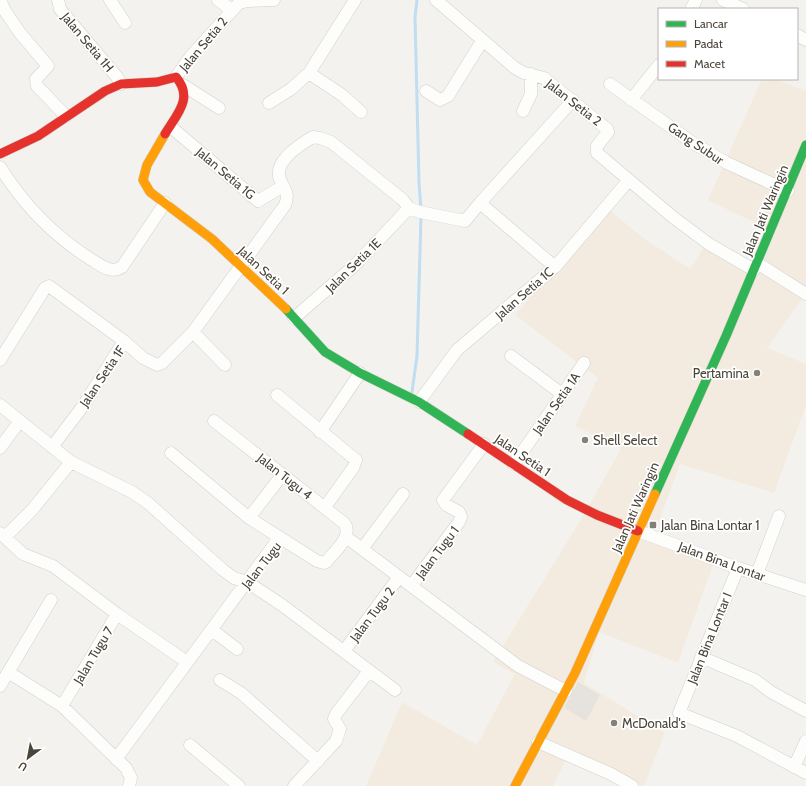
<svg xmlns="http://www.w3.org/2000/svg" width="806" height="786" viewBox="0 0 806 786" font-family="Cabin,sans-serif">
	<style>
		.commercial { fill: #f3ebdf }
		.parking { fill: #e6e3df }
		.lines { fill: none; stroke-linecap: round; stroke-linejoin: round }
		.stream { stroke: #c0ddf1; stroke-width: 3 }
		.street-casing { stroke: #d2d0cb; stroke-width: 13 }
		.fast-casing { stroke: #d3cfc5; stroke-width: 10 }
		.slow-casing { stroke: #d3cfc5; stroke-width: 10 }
		.jam-casing { stroke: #d3cfc5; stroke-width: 10 }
		.street { stroke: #fdfdfc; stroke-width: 12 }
		.fast { stroke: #30b455; stroke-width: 9 }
		.slow { stroke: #ff9f0a; stroke-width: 9 }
		.jam { stroke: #e5322d; stroke-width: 9 }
		.poi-dot { fill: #868178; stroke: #fff; stroke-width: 1.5 }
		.labels { text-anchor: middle; stroke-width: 3.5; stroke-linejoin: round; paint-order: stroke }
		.street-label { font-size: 13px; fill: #4b4439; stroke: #fff }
		.poi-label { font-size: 13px; fill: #4b4439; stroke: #fff; text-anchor: start }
	</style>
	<rect width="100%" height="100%" fill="#f4f2ee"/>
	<path class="commercial" d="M 762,79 L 775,79 L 806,91 L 806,293 L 767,348 L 806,364 L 806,405 L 774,493 L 680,464 L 654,535 L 715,559 L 678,663 L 599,632 L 584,683 L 665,733 L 644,786 L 568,755 L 553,786 L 366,786 L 402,702 L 477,745 L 515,674 L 493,662 L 583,516 L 621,449 L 575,426 L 598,378 L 515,315 L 606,207 L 642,237 L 690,269 L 707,242 L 754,270 L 770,230 L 708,200 Z"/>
	<path class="parking" d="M 578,682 L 600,695 L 586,721 L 564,708 Z"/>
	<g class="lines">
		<path class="stream" d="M 417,0 L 415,17 L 419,183 L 421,210
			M 412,392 L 417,356 L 421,216"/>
		<g class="street-casing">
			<path id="street" d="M 0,0 L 5,11 L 20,33 L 48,66 L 36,79 L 37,86 L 66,116
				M 58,0 L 60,9 L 117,77 L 121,84
				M 110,0 L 125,23
				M 218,0 L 232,10
				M 436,0 L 515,68 L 524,73 L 544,78 L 607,129 L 608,132 L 597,146 L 597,153 L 674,218 L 709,244 L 754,270
				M 723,0 L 743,9
				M 691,9 L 696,0
				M 797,35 L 806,40
				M 309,73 L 342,95 L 361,112
				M 176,77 L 191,56 L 239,3 L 248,1 L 274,0
				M 610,84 L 693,143 L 727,163 L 788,191
				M 183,85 L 219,108
				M 426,91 L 440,100 L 448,96 L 482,41
				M 631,100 L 659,65
				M 269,103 L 291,89 L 309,73 L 355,0
				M 523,111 L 531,94 L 531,74
				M 171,127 L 258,201 L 283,186
				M 0,167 C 23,204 55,237 92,260 C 102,266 111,274 122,267 L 165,203
				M 480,203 L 573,100
				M 757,263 L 806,294
				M 294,318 L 355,265 L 409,208
				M 193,332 L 225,365
				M 511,356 L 562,394
				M 0,360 L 45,288 L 49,286 L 124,341 L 143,358 L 157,365 L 162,363 L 193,332 L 285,205 C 289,195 286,191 281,182 C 271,163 299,145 313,137 L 320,138 L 331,142 L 403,200 L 409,208 L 420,212 L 465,221 L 480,203 L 555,267
				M 277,395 L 356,460 L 353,468 L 325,507
				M 419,402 L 457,350 L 555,267 L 628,181
				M 0,405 L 71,462 L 132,492 L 148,503 L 223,570 L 234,578 L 247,582 L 282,605 L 395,690
				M 320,432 L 360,373
				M 52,447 L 83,406 L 124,341
				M 0,448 L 19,422
				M 171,453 L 249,518 L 317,561 L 324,563 L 326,562 C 334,552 354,536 344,523 L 214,421
				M 514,464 L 584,363
				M 249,518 L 282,475
				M 638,531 L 738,568 L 806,590
				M 0,533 L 23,554 L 53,566 L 117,614 L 187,662
				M 5,537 L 32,510 L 71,462
				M 346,537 L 518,666 L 566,691
				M 362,549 L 403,494
				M 738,568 L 679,713 L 737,736 L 806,773
				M 757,574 L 779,516
				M 412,585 L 459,522 L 461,517 L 459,512 L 446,505 L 443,500 L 484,444
				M 212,630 L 237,649
				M 344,651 L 399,577
				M 701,657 L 755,680 L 771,692 L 806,711
				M 8,672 L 62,706 L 126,768 L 131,778 L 129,786
				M 220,680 L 241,693 L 318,761
				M 0,686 L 51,600
				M 62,706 L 117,614
				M 538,742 L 611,774 L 632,786
				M 190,745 L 239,786
				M 116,759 L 279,538
				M 794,767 L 806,741
				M 294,786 L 336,741 L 340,729 L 334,719 L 336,714 L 369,671"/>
		</g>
		<g class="fast-casing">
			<path id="fast" d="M 286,309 L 325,352 L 360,373 L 419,402 L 468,434
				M 655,494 L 726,336 L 806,145"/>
		</g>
		<g class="slow-casing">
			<path id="slow" d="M 165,134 L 147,165 L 143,180 L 150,192 L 212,239 L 286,309
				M 515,786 L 575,673 L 655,494"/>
		</g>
		<g class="jam-casing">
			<path id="jam" d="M 0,154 L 38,136 L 105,91 L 121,84 L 157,82 L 176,77 C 194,98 177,114 165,134
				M 468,434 L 567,500 L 597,515 L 638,531"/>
		</g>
		<use href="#street" class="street"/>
		<use href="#fast" class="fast"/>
		<use href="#slow" class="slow"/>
		<use href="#jam" class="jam"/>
	</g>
	<g class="poi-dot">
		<circle cx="757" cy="373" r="4"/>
		<circle cx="585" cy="440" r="4"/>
		<rect x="649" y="521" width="8" height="8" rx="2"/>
		<circle cx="614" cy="723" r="4"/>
	</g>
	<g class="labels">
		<g class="street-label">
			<text transform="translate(88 42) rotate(50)" y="5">Jalan Setia 1H</text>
			<text transform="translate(203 44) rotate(-50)" y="5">Jalan Setia 2</text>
			<text transform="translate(574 102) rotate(38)" y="5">Jalan Setia 2</text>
			<text transform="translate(696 143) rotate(34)" y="5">Gang Subur</text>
			<text transform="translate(226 173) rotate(40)" y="5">Jalan Setia 1G</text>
			<text transform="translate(765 210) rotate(-67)" y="5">Jalan Jati Waringin</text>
			<text transform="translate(353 265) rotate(-44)" y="5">Jalan Setia 1E</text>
			<text transform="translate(264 270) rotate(43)" y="5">Jalan Setia 1</text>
			<text transform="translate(524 293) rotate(-41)" y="5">Jalan Setia 1C</text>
			<text transform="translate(102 376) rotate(-56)" y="5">Jalan Setia 1F</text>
			<text transform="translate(556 403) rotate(-55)" y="5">Jalan Setia 1A</text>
			<text transform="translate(523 455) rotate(34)" y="5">Jalan Setia 1</text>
			<text transform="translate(285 476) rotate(38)" y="5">Jalan Tugu 4</text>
			<text transform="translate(635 507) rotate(-66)" y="5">Jalan Jati Waringin</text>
			<text transform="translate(437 552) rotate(-53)" y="5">Jalan Tugu 1</text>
			<text transform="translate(722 561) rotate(20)" y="5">Jalan Bina Lontar</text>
			<text transform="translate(261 565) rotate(-52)" y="5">Jalan Tugu</text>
			<text transform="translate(372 614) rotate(-53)" y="5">Jalan Tugu 2</text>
			<text transform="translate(709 638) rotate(-68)" y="5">Jalan Bina Lontar I</text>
			<text transform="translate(93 655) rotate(-59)" y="5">Jalan Tugu 7</text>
		</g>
		<g class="poi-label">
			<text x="749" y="378" text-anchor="end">Pertamina</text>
			<text x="593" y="445">Shell Select</text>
			<text x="661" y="530">Jalan Bina Lontar 1</text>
			<text x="622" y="728">McDonald's</text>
		</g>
	</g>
	<rect x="658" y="8" width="140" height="72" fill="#ffffff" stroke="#b7b4b0"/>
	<rect x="666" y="21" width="20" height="6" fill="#30b455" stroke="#b7b4b0"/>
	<text x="694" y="28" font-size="12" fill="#4b4439">Lancar</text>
	<rect x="666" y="41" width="20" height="6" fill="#ff9f0a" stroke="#b7b4b0"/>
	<text x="694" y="48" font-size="12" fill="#4b4439">Padat</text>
	<rect x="666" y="61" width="20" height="6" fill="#e5322d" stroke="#b7b4b0"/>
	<text x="694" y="68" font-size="12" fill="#4b4439">Macet</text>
	<g transform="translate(28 758) rotate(212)" stroke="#ffffff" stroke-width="3" paint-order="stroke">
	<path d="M0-3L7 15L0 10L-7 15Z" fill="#4b4439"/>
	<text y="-6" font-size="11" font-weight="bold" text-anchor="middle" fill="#4b4439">U</text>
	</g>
</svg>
